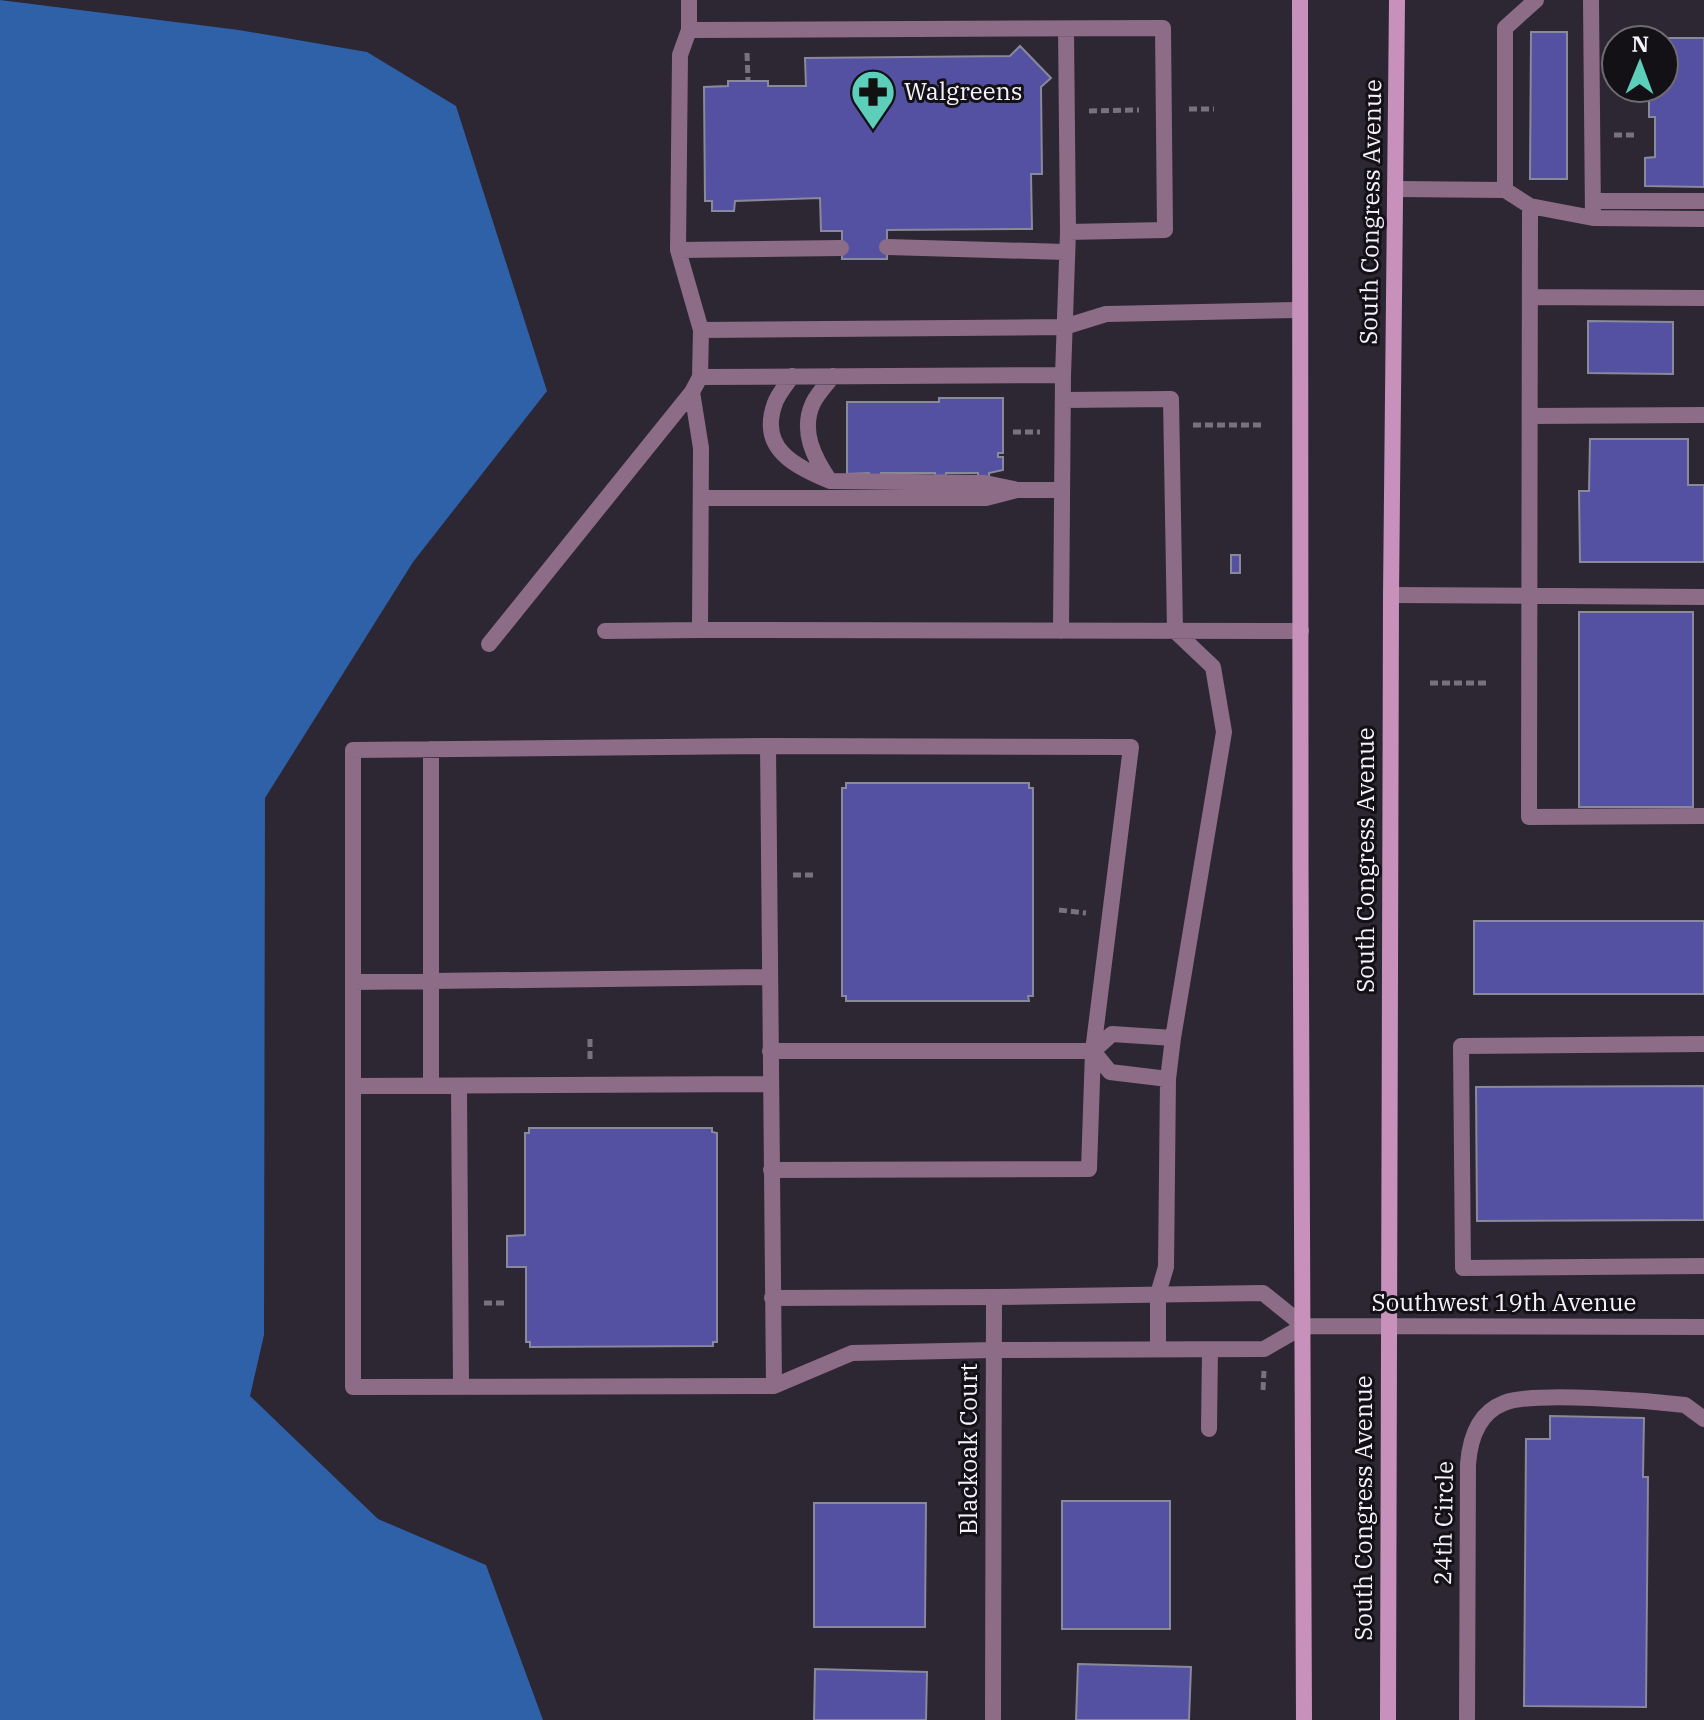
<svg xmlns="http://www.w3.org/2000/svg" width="1704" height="1720" viewBox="0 0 1704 1720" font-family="'IBM Plex Serif',serif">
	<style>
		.water { fill: #2e61a8 }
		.building { fill: #5551a2; stroke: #88899b; stroke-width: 2 }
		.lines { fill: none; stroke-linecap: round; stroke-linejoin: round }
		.path { stroke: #78727e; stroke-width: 5; stroke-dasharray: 8 4; stroke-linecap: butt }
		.service { stroke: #8d6c87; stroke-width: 16 }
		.minor { stroke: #8d6c87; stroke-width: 16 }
		.secondary { stroke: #c791bc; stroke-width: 16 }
		.labels { text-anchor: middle; stroke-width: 6; stroke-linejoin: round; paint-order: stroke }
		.poi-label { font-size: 24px; fill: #f7f3fc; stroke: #131016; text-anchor: start }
		.street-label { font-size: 24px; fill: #f7f3fc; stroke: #131016 }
	</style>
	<rect width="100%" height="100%" fill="#2d2633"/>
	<path class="water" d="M 0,0 L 239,30 L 367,52 L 456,106 L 547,391 L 413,562 L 265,798 L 264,1335 L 250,1396 L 378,1519 L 486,1565 L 543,1720 L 0,1720 Z"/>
	<path class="building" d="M 1531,32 L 1567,32 L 1567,179 L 1530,179 Z
		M 1649,38 L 1704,38 L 1704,187 L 1645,186 L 1645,158 L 1655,157 L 1655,117 L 1649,117 L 1649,88 L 1664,88 L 1664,40 Z
		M 1020,46 L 1051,78 L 1041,87 L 1042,174 L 1031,174 L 1032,229 L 887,230 L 887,259 L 842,259 L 842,231 L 821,231 L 820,198 L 735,201 L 734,211 L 712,211 L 712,201 L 705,201 L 704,87 L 728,86 L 728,81 L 768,81 L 768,86 L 806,86 L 805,58 L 1010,56 Z
		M 1588,321 L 1673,322 L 1673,374 L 1588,373 Z
		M 939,398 L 1003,398 L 1003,453 L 998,453 L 998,457 L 1003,457 L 1003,470 L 989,473 L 989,479 L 978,480 L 978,473 L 946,473 L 945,480 L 935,480 L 935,473 L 881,473 L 881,480 L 869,480 L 869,473 L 847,474 L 847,402 L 939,402 Z
		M 1590,439 L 1688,439 L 1688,485 L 1704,485 L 1704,562 L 1580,562 L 1579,491 L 1589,491 Z
		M 1231,555 L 1240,555 L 1240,573 L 1231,573 Z
		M 1579,612 L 1693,612 L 1693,807 L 1579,807 Z
		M 846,783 L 1029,783 L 1029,788 L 1033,788 L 1033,996 L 1028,996 L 1029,1001 L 846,1001 L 846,996 L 842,996 L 842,788 L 846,788 Z
		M 1474,921 L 1704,921 L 1704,994 L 1474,994 Z
		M 1704,1086 L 1704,1220 L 1477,1221 L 1476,1087 Z
		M 529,1128 L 712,1128 L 712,1132 L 717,1133 L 717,1342 L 713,1342 L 713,1346 L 530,1347 L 530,1342 L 526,1342 L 526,1267 L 507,1267 L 507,1236 L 525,1235 L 525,1133 L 529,1133 Z
		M 1550,1416 L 1644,1418 L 1643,1477 L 1648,1477 L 1646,1707 L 1524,1706 L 1526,1439 L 1550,1439 Z
		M 1062,1501 L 1170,1501 L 1170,1629 L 1062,1629 Z
		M 814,1503 L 926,1503 L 925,1627 L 814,1627 Z
		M 1078,1664 L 1191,1667 L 1189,1720 L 1076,1720 Z
		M 815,1669 L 927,1672 L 926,1720 L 814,1720 Z"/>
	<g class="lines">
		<path class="path" d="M 747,53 L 748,80
			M 1189,109 L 1214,109
			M 1089,111 L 1139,110
			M 1614,135 L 1637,135
			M 1193,425 L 1264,425
			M 1013,432 L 1040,432
			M 1430,683 L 1487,683
			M 793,875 L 816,875
			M 1059,910 L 1086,913
			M 590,1039 L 590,1062
			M 484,1303 L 507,1303
			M 1263,1390 L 1264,1371"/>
		<path class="service" d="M 689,0 L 689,30 L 680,55 L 678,250 L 701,330 L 1064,327 L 1106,314 L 1298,310
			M 689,30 L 1163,28 L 1165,230 L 1068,232 L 1066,30
			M 1395,189 L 1505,190 L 1530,206 L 1593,218 L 1591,0
			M 1505,190 L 1505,28 L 1536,0
			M 1593,201 L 1704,201
			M 1530,206 L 1529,817 L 1704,816
			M 1593,218 L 1704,219
			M 887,247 L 1066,252
			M 678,250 L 841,248
			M 1530,297 L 1704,298
			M 792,376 C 787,384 778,394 775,403 C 758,449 795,466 830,481
			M 833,376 C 827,384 818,393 813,403 C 800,431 814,458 830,481 L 985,483 L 1014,489
			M 700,377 L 1063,375
			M 692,392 L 701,448 L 700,630 L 1301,631
			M 1063,400 L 1171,399 L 1175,631 L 1213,667 L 1224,732 L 1173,1038 L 1168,1079 L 1166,1267 L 1158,1294
			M 1530,416 L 1704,415
			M 701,498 L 986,498 L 1017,490 L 1062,490
			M 1391,595 L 1704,597
			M 605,631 L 700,630
			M 1061,631 L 1063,375 L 1068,232
			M 489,644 L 692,392 L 700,377 L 701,330
			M 768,746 L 774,1386
			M 353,982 L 770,977
			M 770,1051 L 1093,1051 L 1112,1034 L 1173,1038
			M 1093,1051 L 1110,1072 L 1168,1079
			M 355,1086 L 770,1084
			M 431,1086 L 431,749
			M 459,1087 L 461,1386
			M 771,1170 L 1089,1169 L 1093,1051 L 1131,747 L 768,746 L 353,750 L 353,1387 L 774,1386 L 852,1353 L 994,1350
			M 772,1298 L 994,1297
			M 1209,1429 L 1210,1350"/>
		<path class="minor" d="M 1704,1044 L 1461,1046 L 1463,1268 L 1704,1266
			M 1304,1326 L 1704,1327
			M 1158,1349 L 1158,1294
			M 994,1350 L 1264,1349 L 1304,1326
			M 993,1720 L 994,1297 L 1263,1293 L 1304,1326
			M 1467,1720 L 1468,1464 C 1470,1439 1478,1413 1504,1403 C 1534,1391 1649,1401 1685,1405 L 1704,1419"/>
		<path class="secondary" d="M 1300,0 C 1296,573 1304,1147 1304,1720
			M 1388,1720 L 1391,595 L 1397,0"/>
	</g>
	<defs>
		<g id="pharmacy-pin" transform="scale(2.3)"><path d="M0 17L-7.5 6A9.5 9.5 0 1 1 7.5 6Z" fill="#5cceba" stroke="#131016"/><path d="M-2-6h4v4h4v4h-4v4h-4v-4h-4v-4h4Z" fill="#111"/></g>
	</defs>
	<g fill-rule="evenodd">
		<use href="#pharmacy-pin" x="873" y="92"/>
	</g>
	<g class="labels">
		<g class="poi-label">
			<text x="904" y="100">Walgreens</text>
		</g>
		<g class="street-label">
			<text transform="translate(1371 212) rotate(-89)" y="8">South Congress Avenue</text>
			<text transform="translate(1366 860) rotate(-90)" y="8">South Congress Avenue</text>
			<text x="1504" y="1311">Southwest 19th Avenue</text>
			<text transform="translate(969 1449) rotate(-90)" y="8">Blackoak Court</text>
			<text transform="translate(1364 1508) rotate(-90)" y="8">South Congress Avenue</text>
			<text transform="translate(1444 1523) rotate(-89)" y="8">24th Circle</text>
		</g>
	</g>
	<g transform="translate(1640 64) rotate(1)"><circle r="38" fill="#131016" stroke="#6e6b72" stroke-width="2"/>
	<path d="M0-6L14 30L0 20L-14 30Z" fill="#5cceba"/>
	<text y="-12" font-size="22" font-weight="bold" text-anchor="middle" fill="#f7f3fc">N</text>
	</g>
</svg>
